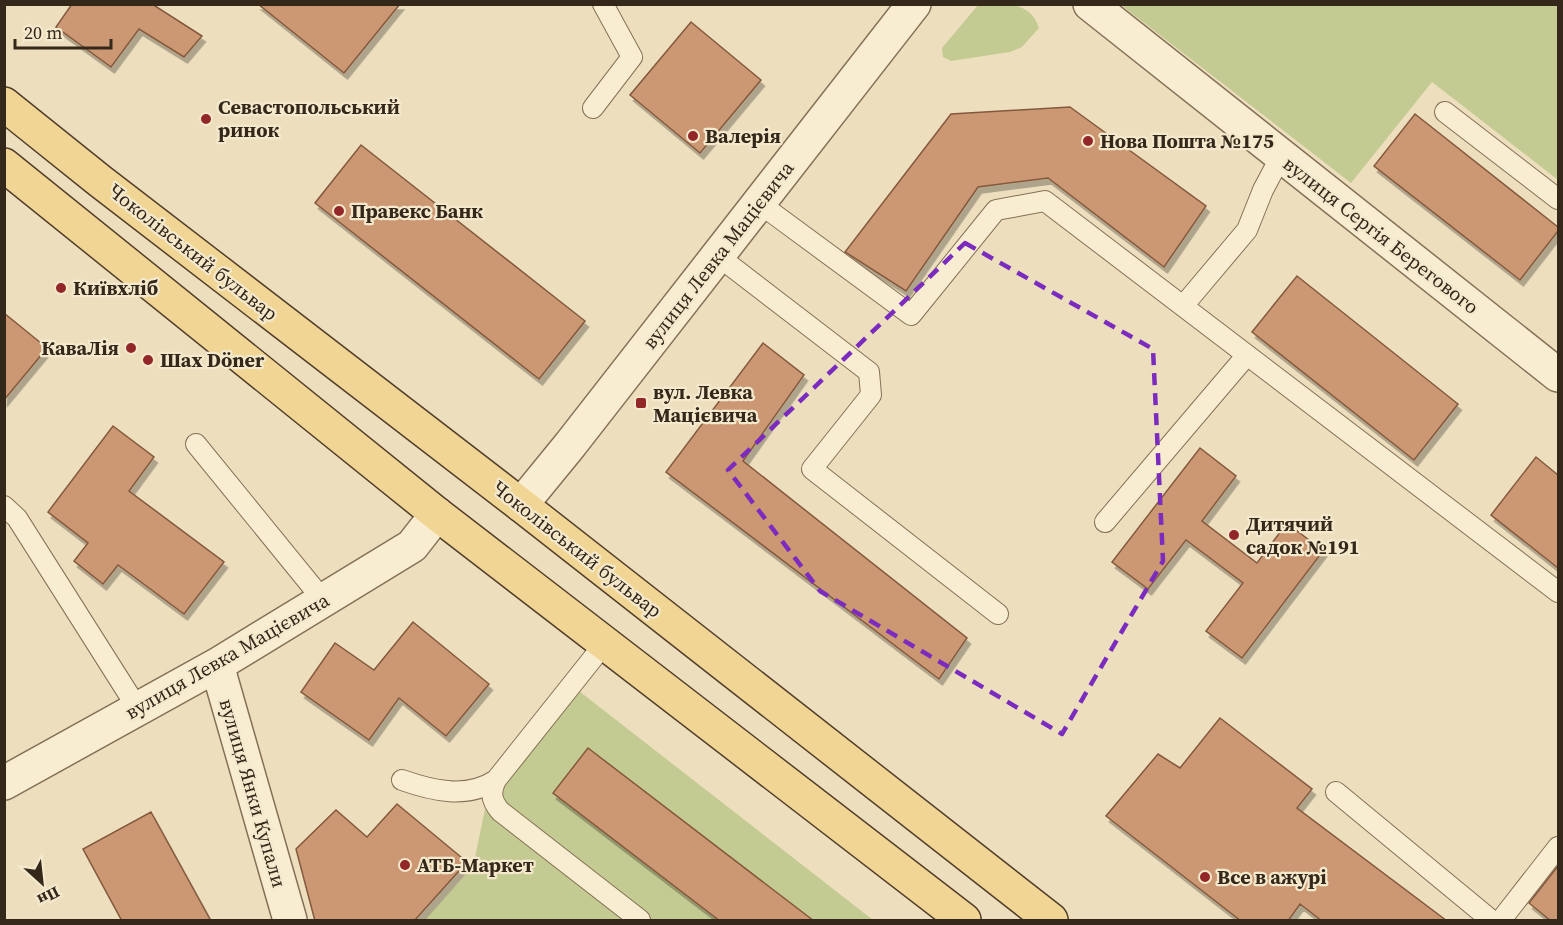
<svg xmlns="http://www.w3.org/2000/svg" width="1563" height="925" viewBox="0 0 1563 925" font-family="'Source Serif 4',serif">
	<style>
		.green { fill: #c4cb92 }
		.building { fill: #cb9873; stroke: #84593d; stroke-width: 1.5; filter: url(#shadow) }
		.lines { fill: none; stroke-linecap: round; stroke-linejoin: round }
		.service-casing { stroke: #857057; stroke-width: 22 }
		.minor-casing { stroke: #857057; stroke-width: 36 }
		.primary-casing { stroke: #523e2b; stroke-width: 36 }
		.service { stroke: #f8edd0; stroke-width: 20 }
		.minor { stroke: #f8edd0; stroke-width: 33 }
		.primary { stroke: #f1d594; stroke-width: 33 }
		.marked { fill: none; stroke: #7b2cbf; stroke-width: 4.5; stroke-dasharray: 12 8; stroke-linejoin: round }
		.poi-dot { fill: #932728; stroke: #f5e9cd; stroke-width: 2 }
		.labels { text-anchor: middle; stroke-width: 4.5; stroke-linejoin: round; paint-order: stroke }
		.poi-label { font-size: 20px; font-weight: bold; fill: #34281b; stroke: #f5e9cd; text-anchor: start }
		.street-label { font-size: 20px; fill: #34281b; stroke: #f5e9cd }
	</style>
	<defs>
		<filter id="shadow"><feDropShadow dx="3.5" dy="6" stdDeviation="0" flood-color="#0004"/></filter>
	</defs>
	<rect width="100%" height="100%" fill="#eddfbe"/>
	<path class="green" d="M 979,4 C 1003,4 1030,0 1039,28 L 1022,47 L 1010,52 L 951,61 L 943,57 L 942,48 Z
		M 1121,5 L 1558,5 L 1558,180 L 1432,82 L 1351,183 Z
		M 579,691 L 873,920 L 424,920 L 473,867 L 485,809 Z"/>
	<path class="building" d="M 72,4 L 156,4 L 155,6 L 202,36 L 184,57 L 139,29 L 111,67 L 56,27 Z
		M 258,4 L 400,4 L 344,73 Z
		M 691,22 L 761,80 L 700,153 L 630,95 Z
		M 1070,107 L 1206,206 L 1164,267 L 1048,178 L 978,187 L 906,291 L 845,252 L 951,114 Z
		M 1415,114 L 1558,227 L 1558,231 L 1520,280 L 1374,166 Z
		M 361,145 L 585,321 L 539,379 L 315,203 Z
		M 1297,276 L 1458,404 L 1414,460 L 1252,332 Z
		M 4,313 L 47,348 L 4,400 Z
		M 763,343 L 804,375 L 743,461 L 967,638 L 939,679 L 666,472 Z
		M 113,426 L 154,457 L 129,491 L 224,562 L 184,614 L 118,565 L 103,584 L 74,561 L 88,543 L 48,512 Z
		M 1200,448 L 1236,476 L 1202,521 L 1257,563 L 1287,523 L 1323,551 L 1242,658 L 1206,631 L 1243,583 L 1186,540 L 1148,589 L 1112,562 Z
		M 1536,457 L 1558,475 L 1558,568 L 1491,515 Z
		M 413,622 L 489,684 L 446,736 L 399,698 L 369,740 L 301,692 L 335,643 L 374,670 Z
		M 1220,718 L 1312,789 L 1297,808 L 1447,921 L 1322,921 L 1300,904 L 1288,921 L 1241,921 L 1106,816 L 1158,754 L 1180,768 Z
		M 588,748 L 814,921 L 720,921 L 553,793 Z
		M 397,804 L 467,862 L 414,921 L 315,921 L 296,849 L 336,810 L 367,837 Z
		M 151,812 L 211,921 L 122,921 L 83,849 Z
		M 1558,866 L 1558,921 L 1551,921 L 1529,903 Z"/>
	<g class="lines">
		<g class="service-casing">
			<path id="service" d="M 593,108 L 632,57 L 603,4
				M 1445,112 L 1558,199
				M 759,203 L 911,315 L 996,210 L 1045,201 L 1558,592
				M 718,256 L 869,372 L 871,395 L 812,469 L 998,614
				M 1183,306 L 1247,230 L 1263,190 L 1281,156
				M 196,444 L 323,600
				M 4,506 L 17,518 L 138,709
				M 1105,522 L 1247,355
				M 605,643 L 496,780 C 490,792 491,800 500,811 L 640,920
				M 402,780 C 433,791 467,799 496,780
				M 1336,792 L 1491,920
				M 1501,920 L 1558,847"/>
		</g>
		<g class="minor-casing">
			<path id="minor" d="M 1090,4 L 1558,375
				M 521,505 L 570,445 L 914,4
				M 217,665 L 290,920
				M 4,783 L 217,665 L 412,546 L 437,514"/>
		</g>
		<g class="primary-casing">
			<path id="primary" d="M 4,104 L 100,181 L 521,505 L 1051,920
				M 4,165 L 437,514 L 964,920"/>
		</g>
		<use href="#service" class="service"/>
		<use href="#minor" class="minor"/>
		<use href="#primary" class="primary"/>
	</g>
	<path class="marked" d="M 965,243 L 1153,349 L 1163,561 L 1062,734 L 820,591 L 728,470 Z"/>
	<g class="poi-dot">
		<circle cx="206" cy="119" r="6"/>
		<circle cx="693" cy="136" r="6"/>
		<circle cx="1088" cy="141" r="6"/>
		<circle cx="339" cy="211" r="6"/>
		<circle cx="61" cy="288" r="6"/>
		<circle cx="131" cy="348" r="6"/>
		<circle cx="148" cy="360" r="6"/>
		<rect x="635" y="397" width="12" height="12" rx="3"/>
		<circle cx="1234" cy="535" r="6"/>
		<circle cx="405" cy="865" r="6"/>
		<circle cx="1205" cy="877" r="6"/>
	</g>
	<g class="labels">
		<g class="poi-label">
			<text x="218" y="114">Севастопольський<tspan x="218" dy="23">ринок</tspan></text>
			<text x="705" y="143">Валерія</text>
			<text x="1100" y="148">Нова Пошта №175</text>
			<text x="351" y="218">Правекс Банк</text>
			<text x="73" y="295">Київхліб</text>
			<text x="119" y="355" text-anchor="end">КаваЛія</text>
			<text x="160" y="367">Шах Döner</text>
			<text x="653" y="399">вул. Левка<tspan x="653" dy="23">Мацієвича</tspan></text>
			<text x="1246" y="531">Дитячий<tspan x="1246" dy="23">садок №191</tspan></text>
			<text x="417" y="872">АТБ-Маркет</text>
			<text x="1217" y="884">Все в ажурі</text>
		</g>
		<g class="street-label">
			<text transform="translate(1381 235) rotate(38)" y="7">вулиця Сергія Берегового</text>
			<text transform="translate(193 252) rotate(38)" y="7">Чоколівський бульвар</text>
			<text transform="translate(718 255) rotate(-52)" y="7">вулиця Левка Мацієвича</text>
			<text transform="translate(577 549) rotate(38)" y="7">Чоколівський бульвар</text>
			<text transform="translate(227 656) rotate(-30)" y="7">вулиця Левка Мацієвича</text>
			<text transform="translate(253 793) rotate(74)" y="7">вулиця Янки Купали</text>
		</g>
	</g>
	<rect width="1563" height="925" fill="none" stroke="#34281b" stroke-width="12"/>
	<g transform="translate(42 883) rotate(153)" stroke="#f5e9cd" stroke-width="4.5" paint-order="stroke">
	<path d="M0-4.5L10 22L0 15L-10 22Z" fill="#34281b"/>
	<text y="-9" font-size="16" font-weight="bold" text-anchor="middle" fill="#34281b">Пн</text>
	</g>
	<path d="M15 39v9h96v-9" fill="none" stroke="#34281b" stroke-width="3"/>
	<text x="24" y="39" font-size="18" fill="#34281b" stroke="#f5e9cd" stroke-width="4.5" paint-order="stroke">20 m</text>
</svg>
